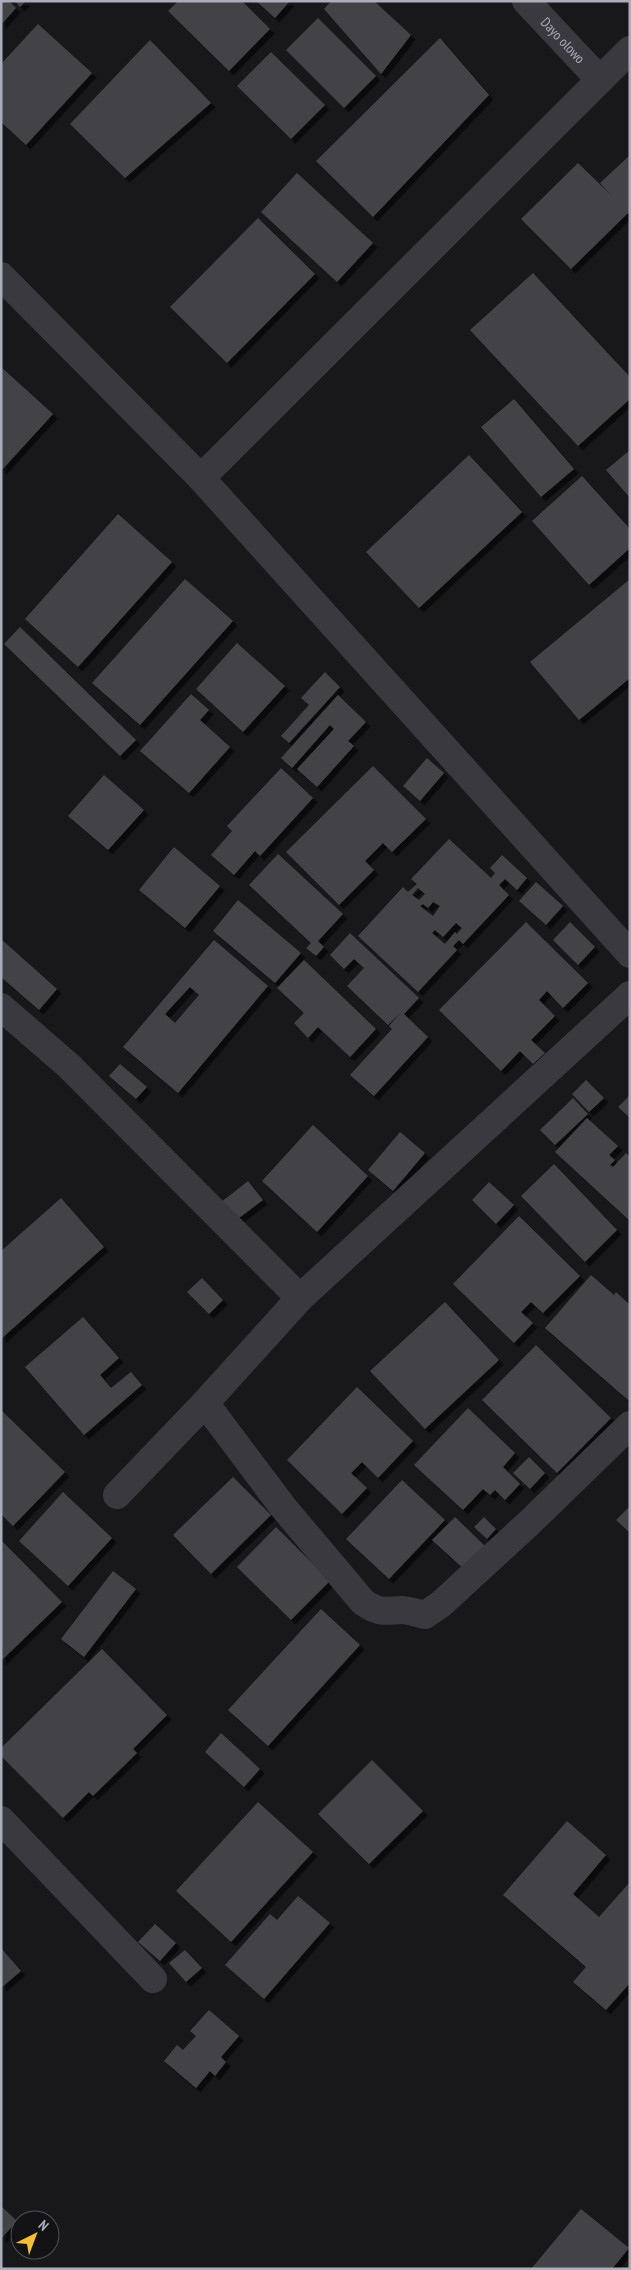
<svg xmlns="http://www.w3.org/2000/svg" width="631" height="2270" viewBox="0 0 631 2270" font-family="'PT Sans Narrow',sans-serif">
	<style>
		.building { fill: #424347; fill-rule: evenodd; filter: url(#shadow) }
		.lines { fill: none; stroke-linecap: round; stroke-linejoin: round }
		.minor { stroke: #39393f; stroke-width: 28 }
		.labels { text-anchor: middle; stroke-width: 4; stroke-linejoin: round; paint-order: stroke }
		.street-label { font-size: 14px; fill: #aaaeba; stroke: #131315 }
	</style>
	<defs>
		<filter id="shadow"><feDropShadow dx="4.5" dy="4.5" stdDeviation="0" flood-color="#0009"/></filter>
	</defs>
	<rect width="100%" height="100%" fill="#18181a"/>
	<path class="building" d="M 1,1 L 9,1 L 16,8 L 1,25 Z
		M 15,1 L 26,1 L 20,7 Z
		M 178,1 L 242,1 L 270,29 L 229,71 L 168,11 Z
		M 256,1 L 290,1 L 275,18 Z
		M 331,1 L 374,1 L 411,35 L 381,74 L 324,9 Z
		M 318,18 L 376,76 L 344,108 L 286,50 Z
		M 38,24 L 92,73 L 26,145 L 1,122 L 1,64 Z
		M 440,38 L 489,95 L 373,217 L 316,161 Z
		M 150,40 L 211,103 L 125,178 L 70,124 Z
		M 271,52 L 325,105 L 291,139 L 237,86 Z
		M 630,155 L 630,215 L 628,213 L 571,269 L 521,219 L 578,163 L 612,196 L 600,183 Z
		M 297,173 L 373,243 L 337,282 L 261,212 Z
		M 258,218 L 315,274 L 227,363 L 170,307 Z
		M 533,273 L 630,377 L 630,399 L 578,446 L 470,330 Z
		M 1,367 L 53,414 L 1,471 Z
		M 514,399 L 574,469 L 541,497 L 481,427 Z
		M 630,450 L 630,498 L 606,470 Z
		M 469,455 L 522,512 L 419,608 L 366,552 Z
		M 582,476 L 630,529 L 630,548 L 589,585 L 532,521 Z
		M 118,514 L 172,562 L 78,667 L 25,619 Z
		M 185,579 L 233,621 L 140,725 L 92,683 Z
		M 630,579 L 630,678 L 579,720 L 530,662 Z
		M 20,627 L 136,740 L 120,756 L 4,644 Z
		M 237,643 L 285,686 L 243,732 L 196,689 Z
		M 325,672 L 340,687 L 289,743 L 281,736 L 309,705 L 301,698 Z
		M 191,694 L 209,710 L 200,720 L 230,747 L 189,793 L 140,751 Z
		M 338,695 L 366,722 L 348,741 L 354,746 L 317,787 L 297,769 L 334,729 L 330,725 L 292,768 L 281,758 Z
		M 427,758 L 444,773 L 420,801 L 403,786 Z
		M 373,766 L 426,819 L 392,852 L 383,843 L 365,861 L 374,870 L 339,905 L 286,852 Z
		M 281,768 L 313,798 L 260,856 L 255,851 L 234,875 L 211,855 L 232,831 L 227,826 Z
		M 104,775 L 144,810 L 108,850 L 68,816 Z
		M 449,839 L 491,878 L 495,873 L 490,868 L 502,855 L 527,878 L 517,890 L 505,879 L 499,885 L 509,895 L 463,944 L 459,940 L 453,946 L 457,950 L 418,992 L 358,936 L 403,887 L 408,892 L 417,884 L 411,879 ZM 418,888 L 425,894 L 419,900 L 412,895 ZM 433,902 L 440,906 L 433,916 L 420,906 L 423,904 L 428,908 ZM 456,923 L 462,928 L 457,934 L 455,932 L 445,944 L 432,933 L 435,930 L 443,937 Z
		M 174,847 L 220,886 L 185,928 L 139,890 Z
		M 278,854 L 343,914 L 318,941 L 324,947 L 316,956 L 306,948 L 311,943 L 249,885 Z
		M 536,882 L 563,906 L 546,925 L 519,901 Z
		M 238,900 L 301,953 L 275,983 L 213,931 Z
		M 526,922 L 588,983 L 563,1008 L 547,991 L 539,1000 L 555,1016 L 531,1040 L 545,1053 L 533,1064 L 520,1051 L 501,1071 L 439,1010 Z
		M 570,922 L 595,947 L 578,965 L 553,940 Z
		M 350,933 L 419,998 L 404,1014 L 428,1037 L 374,1096 L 350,1075 L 392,1029 L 389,1026 L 402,1011 L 388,1025 L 347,986 L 364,968 L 354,959 L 344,969 L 330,955 Z
		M 1,939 L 57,989 L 39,1010 L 1,977 Z
		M 214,940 L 268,986 L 178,1093 L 123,1047 ZM 190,987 L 199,995 L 175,1023 L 165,1014 Z
		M 304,960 L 376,1029 L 350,1057 L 318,1027 L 308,1038 L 294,1023 L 304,1013 L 277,988 Z
		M 120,1064 L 147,1087 L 136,1099 L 109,1076 Z
		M 586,1080 L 604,1098 L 589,1112 L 572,1094 Z
		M 630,1095 L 630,1118 L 618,1107 Z
		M 573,1098 L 588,1114 L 555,1145 L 540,1130 Z
		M 587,1118 L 618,1146 L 609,1155 L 615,1160 L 610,1165 L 613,1167 L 626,1153 L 630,1157 L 630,1221 L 555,1152 Z
		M 313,1125 L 368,1176 L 317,1232 L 262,1181 Z
		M 400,1132 L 425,1153 L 393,1191 L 368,1170 Z
		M 554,1164 L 617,1230 L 585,1262 L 521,1196 Z
		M 248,1181 L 263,1200 L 235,1221 L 220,1203 Z
		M 489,1182 L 514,1205 L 496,1224 L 472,1200 Z
		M 61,1198 L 104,1247 L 1,1339 L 1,1251 Z
		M 519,1216 L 580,1276 L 543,1313 L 531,1302 L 521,1312 L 533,1323 L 514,1343 L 453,1284 Z
		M 591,1275 L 614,1295 L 616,1292 L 630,1305 L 630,1397 L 628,1400 L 545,1328 Z
		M 202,1278 L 223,1300 L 209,1314 L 187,1292 Z
		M 445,1302 L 499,1360 L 425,1429 L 370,1371 Z
		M 83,1317 L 119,1358 L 100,1375 L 111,1388 L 131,1372 L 142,1385 L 84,1435 L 25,1367 Z
		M 536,1345 L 611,1418 L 557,1473 L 482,1400 Z
		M 357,1387 L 413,1441 L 378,1478 L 362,1462 L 351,1473 L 367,1488 L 342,1514 L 287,1460 Z
		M 468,1408 L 515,1453 L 503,1467 L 520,1484 L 505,1500 L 495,1490 L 490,1495 L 483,1489 L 463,1510 L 414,1465 Z
		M 1,1410 L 65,1472 L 13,1526 L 1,1514 Z
		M 529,1457 L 545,1473 L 530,1489 L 513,1473 Z
		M 233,1477 L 271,1515 L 211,1574 L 173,1535 Z
		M 402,1480 L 445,1520 L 389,1579 L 346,1539 Z
		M 63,1492 L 112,1538 L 68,1586 L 19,1541 Z
		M 630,1506 L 630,1533 L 616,1520 Z
		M 455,1517 L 487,1548 L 465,1570 L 432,1540 Z
		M 484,1517 L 496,1529 L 487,1539 L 474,1527 Z
		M 276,1527 L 330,1581 L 291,1620 L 237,1567 Z
		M 1,1540 L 62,1602 L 1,1661 L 1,1652 L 3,1650 L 1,1647 Z
		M 113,1571 L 136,1589 L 84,1657 L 61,1639 Z
		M 321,1609 L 360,1645 L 268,1746 L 228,1710 Z
		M 102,1649 L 167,1715 L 133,1749 L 137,1753 L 93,1796 L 89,1792 L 63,1818 L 1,1756 L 1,1748 Z
		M 221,1733 L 260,1769 L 244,1787 L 205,1752 Z
		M 372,1760 L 423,1811 L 369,1864 L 318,1814 Z
		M 258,1802 L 313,1852 L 231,1942 L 176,1891 Z
		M 567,1821 L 606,1855 L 573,1894 L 599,1917 L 630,1882 L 630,1983 L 606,2010 L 573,1982 L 586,1967 L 503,1895 Z
		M 298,1896 L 330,1923 L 264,1999 L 225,1965 L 270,1914 L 277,1920 Z
		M 155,1924 L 176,1943 L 160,1961 L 138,1942 Z
		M 1,1948 L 21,1971 L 1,1988 Z
		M 185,1950 L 202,1968 L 186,1982 L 169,1963 Z
		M 209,2010 L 239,2036 L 221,2057 L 226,2062 L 215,2076 L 210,2071 L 196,2088 L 164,2061 L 177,2045 L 183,2050 L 196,2036 L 190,2031 Z
		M 1,2206 L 17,2221 L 1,2239 Z
		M 581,2209 L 629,2248 L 612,2269 L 531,2269 Z"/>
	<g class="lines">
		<g class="minor">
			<path id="s1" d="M 526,1 L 600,80"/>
			<path d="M 1,276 L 201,478 L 630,954"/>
			<path d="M 201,478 L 630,50"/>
			<path d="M 1,1007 L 69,1066 L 300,1298"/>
			<path d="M 205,1403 L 283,1507 L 363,1602 C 379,1613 382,1611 401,1610 C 408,1610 417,1613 425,1615 L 441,1604 L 528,1524 L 630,1425"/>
			<path d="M 117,1495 L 205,1403 L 300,1298 L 630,995"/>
			<path d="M 1,1820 L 153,1979"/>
		</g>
	</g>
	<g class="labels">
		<g class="street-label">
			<text dy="5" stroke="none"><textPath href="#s1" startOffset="54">Dayo olowo</textPath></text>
		</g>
	</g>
	<rect width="631" height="2270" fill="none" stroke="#aaaeba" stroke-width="5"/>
	<g transform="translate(35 2235) rotate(42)"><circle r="24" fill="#131315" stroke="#4f5157"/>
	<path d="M0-4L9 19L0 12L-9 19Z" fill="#f5bf35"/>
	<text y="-8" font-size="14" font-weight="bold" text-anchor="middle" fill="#aaaeba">N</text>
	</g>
</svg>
